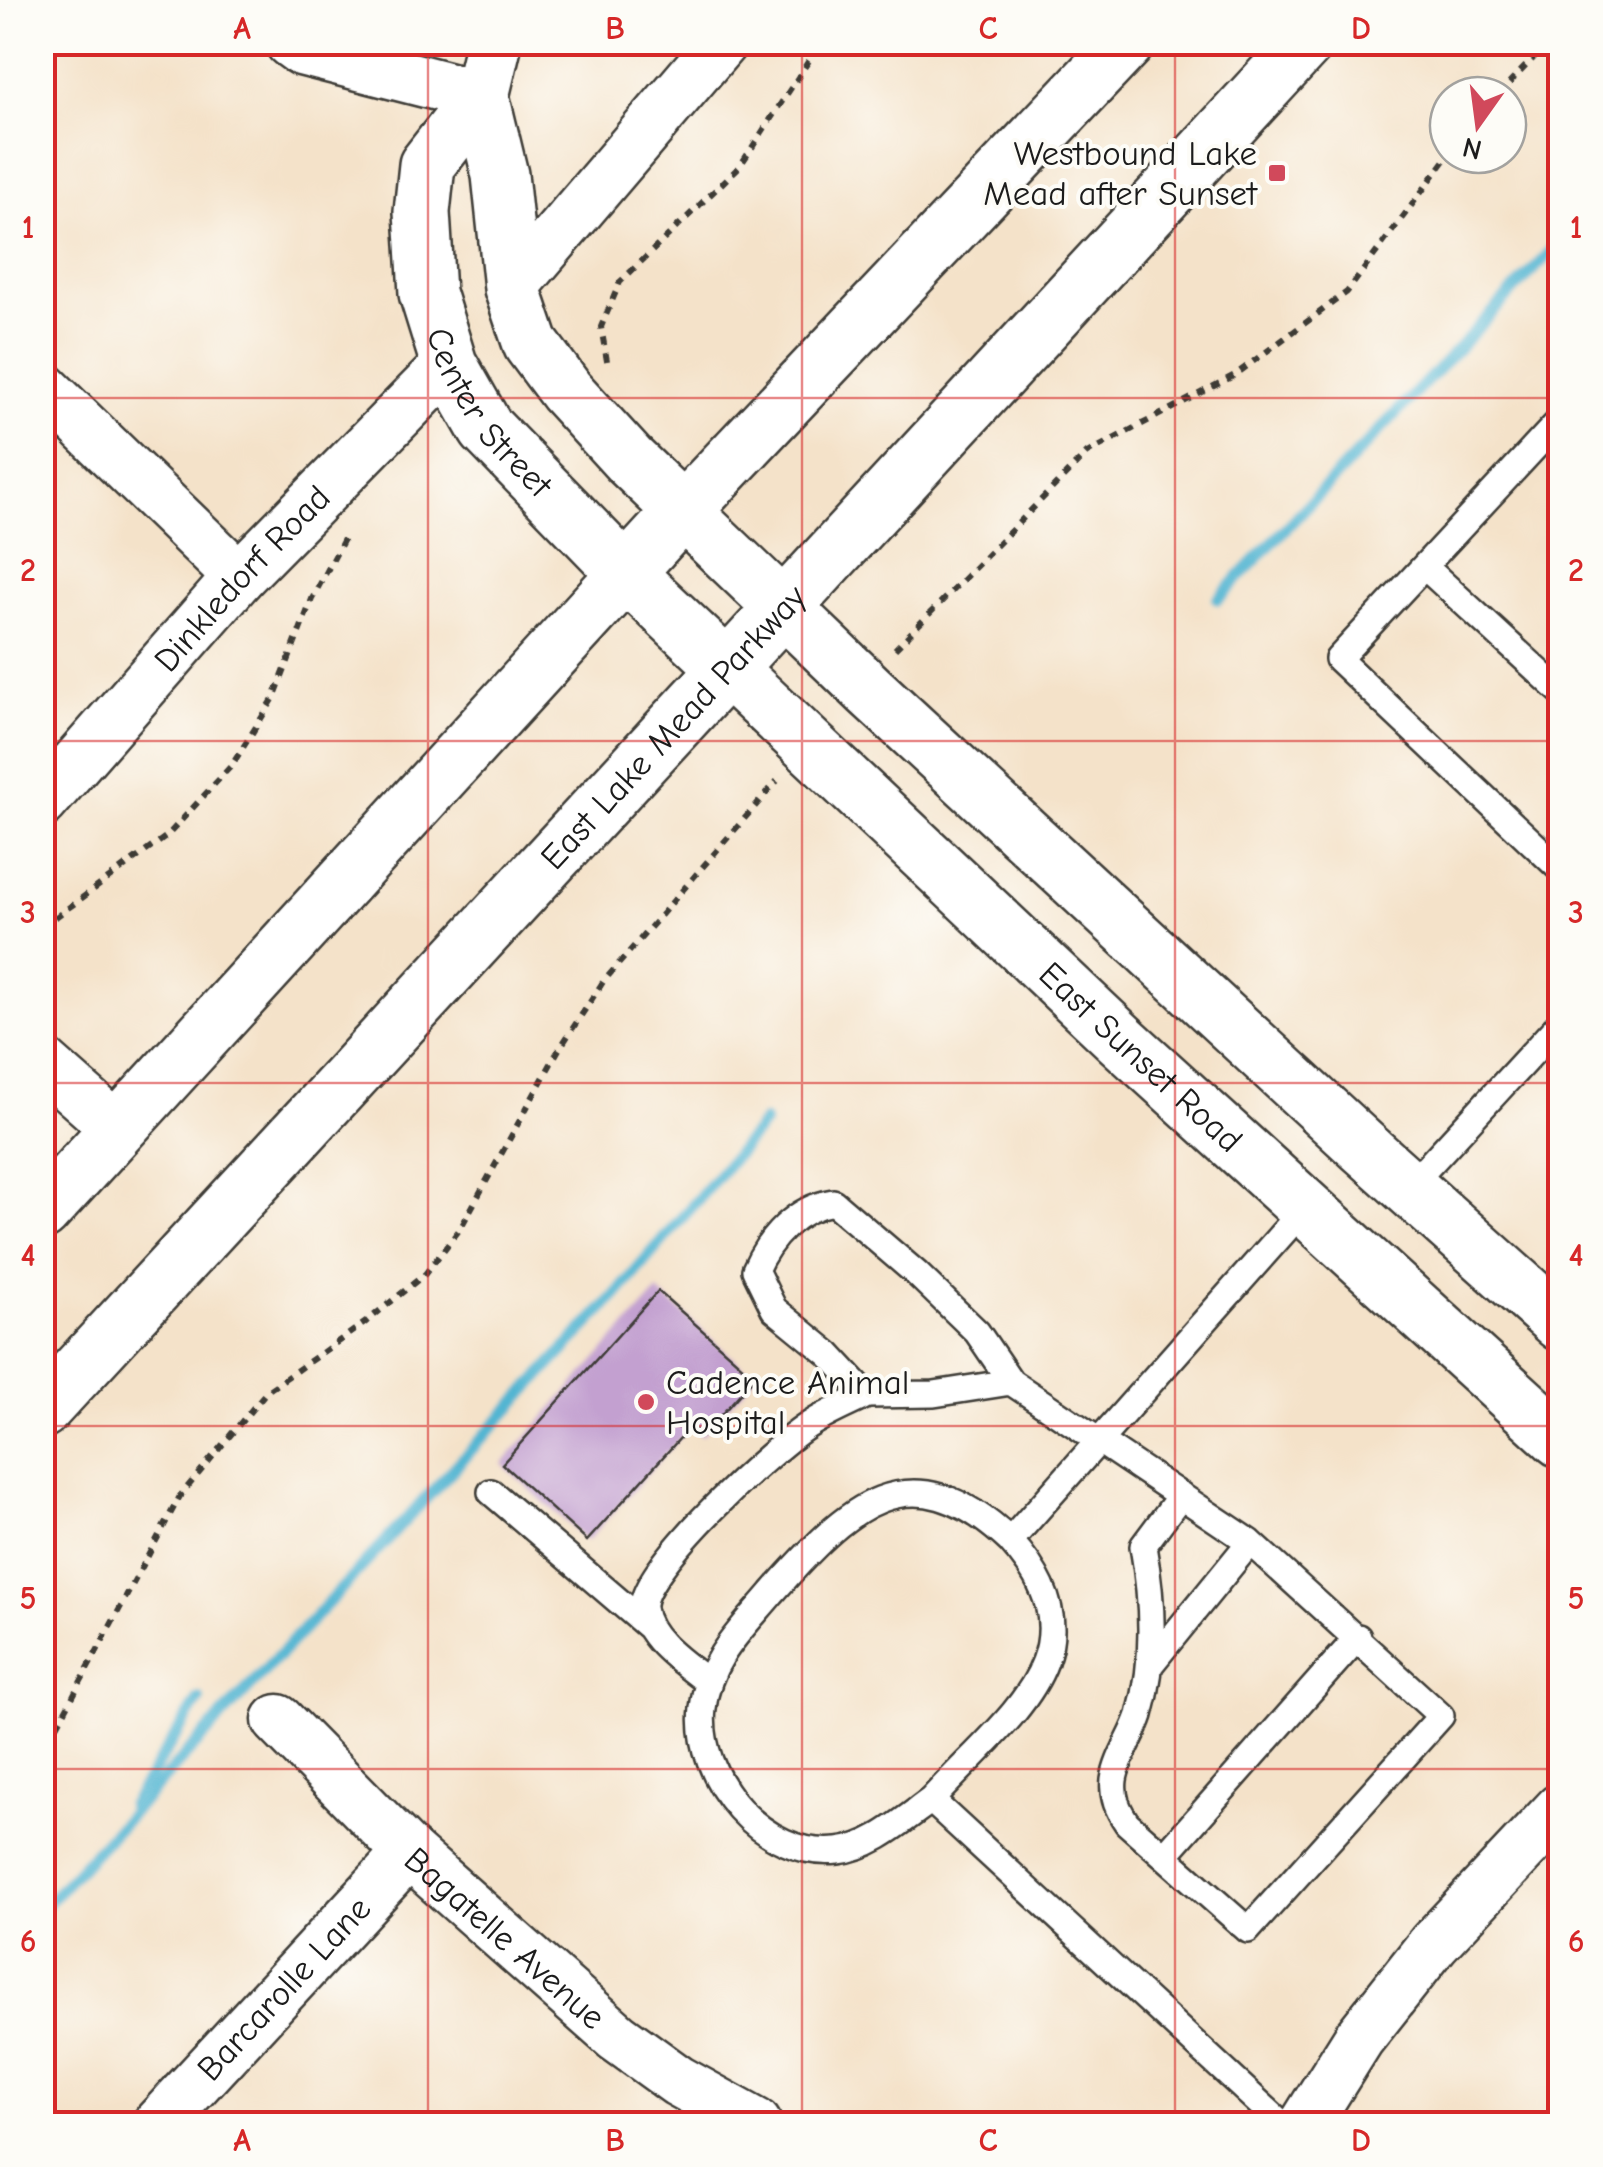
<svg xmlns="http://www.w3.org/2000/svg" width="1603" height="2167" viewBox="0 0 1603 2167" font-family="'Comic Neue',sans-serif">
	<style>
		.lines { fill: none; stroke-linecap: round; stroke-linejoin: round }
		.stream { stroke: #53b5d2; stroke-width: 12 }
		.building { fill: #c3a0d0 }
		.lane-casing { stroke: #3c3a36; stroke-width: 30 }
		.street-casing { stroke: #3c3a36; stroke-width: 55 }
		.secondary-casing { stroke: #3c3a36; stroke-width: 60 }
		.primary-casing { stroke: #3c3a36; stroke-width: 60 }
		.path { stroke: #3c3a36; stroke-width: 6; stroke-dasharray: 8 8; stroke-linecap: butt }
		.lane { stroke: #fff; stroke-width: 25 }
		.street { stroke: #fff; stroke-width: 50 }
		.secondary { stroke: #fff; stroke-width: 55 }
		.primary { stroke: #fff; stroke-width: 55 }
		.grid { fill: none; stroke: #d62828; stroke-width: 2.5; stroke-opacity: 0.55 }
		.poi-dot { fill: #d1495b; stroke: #fdfcf7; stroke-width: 4 }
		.labels { text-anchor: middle; stroke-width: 8; stroke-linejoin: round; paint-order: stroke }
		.poi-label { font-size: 35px; fill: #1c1c1c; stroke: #fdfcf7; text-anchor: end }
		.street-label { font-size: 35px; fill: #1c1c1c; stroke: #fdfcf7 }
		.neatline { fill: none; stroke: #d62828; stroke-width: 4 }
		.grid-label { font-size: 32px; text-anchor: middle; font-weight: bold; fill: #d62828 }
	</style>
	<rect width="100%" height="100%" fill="#fdfcf7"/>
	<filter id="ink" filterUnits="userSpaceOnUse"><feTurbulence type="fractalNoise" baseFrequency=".01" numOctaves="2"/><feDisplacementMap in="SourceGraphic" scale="20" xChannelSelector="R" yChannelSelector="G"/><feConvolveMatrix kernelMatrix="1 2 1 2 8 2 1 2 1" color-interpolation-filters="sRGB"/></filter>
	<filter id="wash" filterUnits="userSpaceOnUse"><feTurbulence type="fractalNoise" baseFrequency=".0048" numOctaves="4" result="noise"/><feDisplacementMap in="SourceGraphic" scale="40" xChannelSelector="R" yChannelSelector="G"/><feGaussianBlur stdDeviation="2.25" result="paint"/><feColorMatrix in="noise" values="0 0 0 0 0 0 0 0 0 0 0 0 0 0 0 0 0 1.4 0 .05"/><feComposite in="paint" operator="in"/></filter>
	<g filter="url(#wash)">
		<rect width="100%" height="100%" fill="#f4e2c9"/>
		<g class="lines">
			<path class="stream" d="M 1218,599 L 1560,242
				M 131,1806 L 199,1699
				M 42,1909 L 614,1297 L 764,1122"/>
		</g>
		<g id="blocks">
			<path class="building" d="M 658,1291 L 755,1377 L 702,1436 L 691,1426 L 587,1541 L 502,1464 Z"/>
		</g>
	</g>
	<g filter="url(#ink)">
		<use href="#blocks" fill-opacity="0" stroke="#3c3a36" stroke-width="2.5"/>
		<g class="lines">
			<g class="lane-casing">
				<path id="lane" d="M 1560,420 L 1338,659 L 1560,869
					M 1425,567 L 1560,691
					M 1408,1188 L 1560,1023
					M 1011,1382 L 934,1394 L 867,1395 L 829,1354 L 774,1309 L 755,1270 C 769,1238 796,1208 833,1202 L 917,1274 L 977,1332 L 1011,1382 L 1250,1542 L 1441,1716 L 1248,1930 L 1127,1823 C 1118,1810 1112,1797 1114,1780 C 1117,1758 1133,1737 1140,1715 C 1156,1659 1153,1602 1143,1546 L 1181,1495
					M 491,1492 L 649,1627
					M 1150,1665 L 1250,1542
					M 708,1682 C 685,1664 646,1639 643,1608 C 639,1570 776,1444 812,1423 C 829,1412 849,1404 867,1395
					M 931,1800 C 1006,1717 1110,1651 1010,1541
					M 1165,1855 L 1358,1637
					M 1282,2124 L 931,1800 C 903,1820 874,1847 838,1851 C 763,1859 695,1778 703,1708 C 708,1659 742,1629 772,1593 C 846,1509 908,1445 1010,1541 L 1305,1208"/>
			</g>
			<g class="street-casing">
				<g id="street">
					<path d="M 290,42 L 301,50 L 481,96"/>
					<path d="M 512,288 L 722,42"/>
					<path d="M 42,386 L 239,577"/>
					<path id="s1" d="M 42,802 L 239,577 L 449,364"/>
					<path d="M 42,1062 L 119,1130"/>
					<path id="s2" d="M 278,1720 L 409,1853 L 617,2037 L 678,2081 L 756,2124"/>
					<path id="s3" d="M 158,2124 L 409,1853"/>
					<path d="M 1305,2124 L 1359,2038 L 1434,1943 L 1560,1809"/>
				</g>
			</g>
			<g class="secondary-casing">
				<g id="secondary">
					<path id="s4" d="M 494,42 L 481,96 L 427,165 L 422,212 L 427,293 L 449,364 L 486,429 L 626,573 L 1119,1038 L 1560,1439"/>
					<path d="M 481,96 L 500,175 L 512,288 L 531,344 L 566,391 L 629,460 L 870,691 L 1362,1146 L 1560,1323"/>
				</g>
			</g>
			<g class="primary-casing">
				<g id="primary">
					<path d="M 42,1212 L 682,512 L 1127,42"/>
					<path id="s5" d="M 42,1410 L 1306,42"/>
				</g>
			</g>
			<path class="path" d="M 1498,95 L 1549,42
				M 607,361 L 601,327 L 620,282 L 740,166 L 821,42
				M 895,649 L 1087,453 L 1235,375 L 1347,292 L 1449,155
				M 42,927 L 167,836 L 232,765 L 274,698 L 312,599 L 344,539
				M 42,1754 L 180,1496 L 267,1391 L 366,1322 L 425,1274 L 460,1229 L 558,1051 L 603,982 L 777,781"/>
			<use href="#lane" class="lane"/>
			<use href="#street" class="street"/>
			<use href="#secondary" class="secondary"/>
			<use href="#primary" class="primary"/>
		</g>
	</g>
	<path class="grid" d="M 428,42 L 428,2124M 802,42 L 802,2124M 1175,42 L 1175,2124M 42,398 L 1560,398M 42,741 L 1560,741M 42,1083 L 1560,1083M 42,1426 L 1560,1426M 42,1769 L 1560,1769"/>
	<g class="poi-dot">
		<rect x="1267" y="163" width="20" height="20" rx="5"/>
		<circle cx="646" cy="1402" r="10"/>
	</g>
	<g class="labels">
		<g class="poi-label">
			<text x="1257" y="165">Westbound Lake<tspan x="1257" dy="40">Mead after Sunset</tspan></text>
			<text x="666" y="1394" text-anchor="start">Cadence Animal<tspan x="666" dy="40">Hospital</tspan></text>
		</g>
		<g class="street-label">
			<text dy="12" stroke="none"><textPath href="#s4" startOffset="408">Center Street</textPath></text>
			<text dy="12" stroke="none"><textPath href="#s1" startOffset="300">Dinkledorf Road</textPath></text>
			<text dy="12" stroke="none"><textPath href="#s5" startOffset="930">East Lake Mead Parkway</textPath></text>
			<text dy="12" stroke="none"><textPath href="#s4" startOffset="1328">East Sunset Road</textPath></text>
			<text dy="12" stroke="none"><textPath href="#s2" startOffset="315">Bagatelle Avenue</textPath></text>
			<text dy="12" stroke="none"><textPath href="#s3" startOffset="185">Barcarolle Lane</textPath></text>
		</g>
	</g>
	<rect width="1603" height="2167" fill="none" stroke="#fdfcf7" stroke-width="110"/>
	<g transform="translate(1478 125) rotate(194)"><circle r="48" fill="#fdfcf7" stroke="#a3a29f" stroke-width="2.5"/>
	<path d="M0-8L18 38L0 25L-18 38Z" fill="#d1495b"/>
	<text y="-15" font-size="28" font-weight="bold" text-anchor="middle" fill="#1c1c1c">N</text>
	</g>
	<rect x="55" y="55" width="1493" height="2057" class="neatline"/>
	<g class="grid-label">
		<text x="242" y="39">A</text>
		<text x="615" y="39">B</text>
		<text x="988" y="39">C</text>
		<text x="1361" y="39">D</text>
		<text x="28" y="238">1</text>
		<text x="1576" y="238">1</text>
		<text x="28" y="581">2</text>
		<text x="1576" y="581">2</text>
		<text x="28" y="923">3</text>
		<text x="1576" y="923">3</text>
		<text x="28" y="1266">4</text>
		<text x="1576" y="1266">4</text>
		<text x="28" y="1609">5</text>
		<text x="1576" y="1609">5</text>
		<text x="28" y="1952">6</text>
		<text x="1576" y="1952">6</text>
		<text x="242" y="2151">A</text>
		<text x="615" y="2151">B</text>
		<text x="988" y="2151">C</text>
		<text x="1361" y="2151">D</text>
	</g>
</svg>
